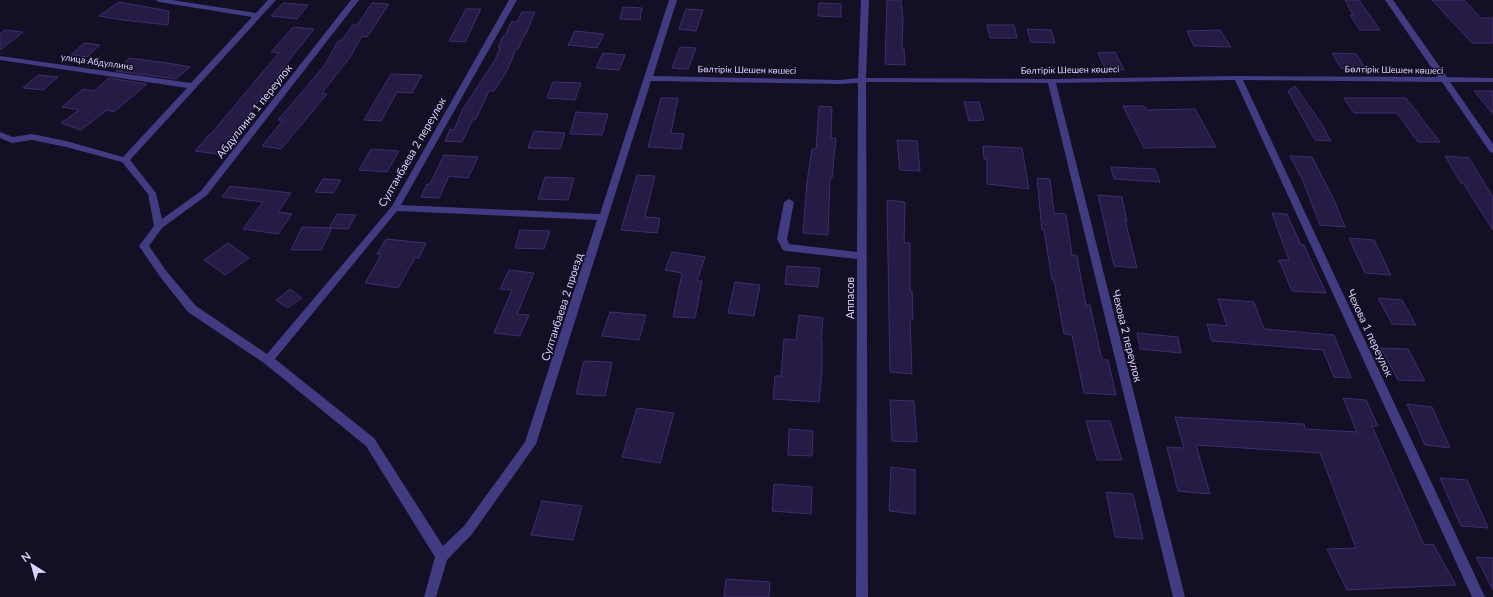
<svg xmlns="http://www.w3.org/2000/svg" width="1493" height="597" viewBox="0 0 1493 597" font-family="Lato,sans-serif">
	<style>
		.building { fill: #261b44; stroke: #3e2e70 }
		.lines { fill: none; stroke-linecap: round; stroke-linejoin: round }
		.minor { fill: #413b82; fill-rule: evenodd }
		.labels { text-anchor: middle; stroke-width: 3; stroke-linejoin: round; paint-order: stroke }
		.far-street-label { font-size: 9px; fill: #dad3fe; stroke: #130f24 }
		.street-label { font-size: 11px; fill: #dad3fe; stroke: #130f24 }
	</style>
	<rect width="100%" height="100%" fill="#130f24"/>
	<path class="building" d="M 887,0 L 901,0 L 903,18 L 902,48 L 904,48 L 905,65 L 885,64 Z
		M 1345,0 L 1359,0 L 1380,30 L 1360,30 L 1350,15 L 1353,15 Z
		M 1432,0 L 1464,0 L 1481,18 L 1493,18 L 1493,43 L 1472,43 Z
		M 119,2 L 169,11 L 168,25 L 123,20 L 99,16 Z
		M 283,3 L 308,5 L 297,19 L 271,16 Z
		M 372,3 L 389,4 L 367,37 L 362,36 L 351,56 L 322,93 L 327,94 L 281,149 L 262,146 L 283,120 L 278,120 L 325,65 L 338,41 L 341,41 L 353,25 L 357,25 Z
		M 819,3 L 841,4 L 841,17 L 818,16 Z
		M 623,7 L 642,8 L 640,20 L 620,19 Z
		M 466,9 L 481,9 L 465,42 L 449,41 Z
		M 686,9 L 703,10 L 696,31 L 679,29 Z
		M 522,12 L 535,12 L 526,34 L 525,34 L 518,49 L 516,49 L 507,71 L 494,91 L 489,91 L 476,119 L 473,119 L 462,142 L 445,141 L 450,129 L 454,130 L 463,109 L 495,60 L 500,48 L 498,48 L 503,36 L 505,36 L 511,22 L 517,22 Z
		M 987,25 L 1014,25 L 1017,38 L 990,38 Z
		M 293,27 L 314,29 L 275,78 L 280,78 L 266,96 L 262,96 L 217,154 L 195,151 L 209,135 L 210,135 L 267,67 L 279,53 L 271,52 Z
		M 1027,29 L 1051,30 L 1055,43 L 1031,42 Z
		M 5,30 L 23,32 L 0,50 L 0,34 Z
		M 1220,30 L 1231,47 L 1194,46 L 1187,31 Z
		M 575,31 L 604,34 L 597,48 L 568,45 Z
		M 84,43 L 100,45 L 87,57 L 71,55 Z
		M 680,47 L 696,48 L 688,69 L 672,68 Z
		M 1115,52 L 1124,70 L 1106,70 L 1098,53 Z
		M 603,53 L 625,55 L 619,70 L 596,68 Z
		M 1332,53 L 1356,54 L 1366,69 L 1341,68 Z
		M 129,58 L 174,64 L 190,67 L 176,79 L 116,71 Z
		M 391,74 L 422,75 L 412,93 L 397,92 L 381,121 L 364,120 Z
		M 38,75 L 58,77 L 43,90 L 23,88 Z
		M 109,78 L 147,84 L 114,112 L 107,110 L 81,130 L 61,123 L 79,110 L 62,107 L 83,89 L 94,91 Z
		M 553,82 L 581,83 L 575,100 L 547,98 Z
		M 1295,86 L 1321,123 L 1331,141 L 1315,140 L 1288,91 Z
		M 1474,91 L 1493,91 L 1493,114 Z
		M 661,98 L 678,98 L 671,133 L 684,134 L 681,149 L 648,147 Z
		M 1344,98 L 1406,98 L 1440,142 L 1418,142 L 1397,113 L 1354,113 Z
		M 964,102 L 979,102 L 984,120 L 969,121 Z
		M 819,106 L 832,107 L 831,138 L 836,138 L 832,178 L 830,178 L 828,235 L 803,233 L 807,182 L 812,149 L 816,149 Z
		M 1123,106 L 1144,106 L 1146,110 L 1195,109 L 1216,147 L 1144,148 Z
		M 576,112 L 608,114 L 602,135 L 570,134 Z
		M 534,131 L 565,133 L 560,149 L 528,148 Z
		M 897,140 L 917,141 L 920,171 L 900,170 Z
		M 983,146 L 1022,148 L 1029,189 L 987,184 L 987,159 L 984,159 Z
		M 371,149 L 399,151 L 387,172 L 359,170 Z
		M 444,155 L 478,157 L 468,178 L 449,176 L 439,198 L 421,197 L 427,184 L 430,184 Z
		M 1290,156 L 1312,157 L 1334,200 L 1345,227 L 1320,225 L 1303,181 Z
		M 1445,156 L 1469,158 L 1493,197 L 1493,230 L 1463,183 L 1461,183 Z
		M 1111,167 L 1155,169 L 1160,182 L 1114,179 Z
		M 637,175 L 655,176 L 645,217 L 660,218 L 657,233 L 621,230 Z
		M 545,177 L 574,178 L 568,200 L 538,199 Z
		M 1037,178 L 1050,179 L 1054,213 L 1066,214 L 1072,255 L 1077,256 L 1086,305 L 1090,305 L 1102,360 L 1108,360 L 1116,395 L 1084,393 L 1072,335 L 1064,334 L 1054,280 L 1052,280 L 1044,230 L 1042,230 Z
		M 323,179 L 341,180 L 333,193 L 315,192 Z
		M 230,186 L 291,193 L 278,212 L 292,214 L 278,234 L 243,229 L 263,202 L 222,197 Z
		M 1098,195 L 1122,197 L 1127,221 L 1125,220 L 1137,268 L 1114,266 Z
		M 887,200 L 905,202 L 904,243 L 910,243 L 910,291 L 912,291 L 913,320 L 910,320 L 912,374 L 890,372 Z
		M 1272,213 L 1287,214 L 1301,245 L 1304,245 L 1326,293 L 1292,291 L 1279,260 L 1289,260 Z
		M 337,214 L 356,215 L 348,229 L 329,228 Z
		M 302,227 L 332,228 L 321,250 L 291,250 Z
		M 520,230 L 550,231 L 544,249 L 515,248 Z
		M 1349,238 L 1374,240 L 1391,275 L 1365,273 Z
		M 386,239 L 426,243 L 419,258 L 415,258 L 398,288 L 365,283 L 381,255 L 377,254 Z
		M 228,243 L 249,258 L 225,275 L 204,260 Z
		M 672,252 L 705,257 L 697,281 L 702,281 L 695,318 L 673,317 L 682,273 L 665,270 Z
		M 787,266 L 820,268 L 818,287 L 785,284 Z
		M 509,270 L 534,273 L 517,314 L 529,315 L 520,336 L 494,333 L 512,290 L 500,289 Z
		M 735,282 L 760,285 L 754,316 L 728,313 Z
		M 290,289 L 302,298 L 287,308 L 276,300 Z
		M 1378,298 L 1402,300 L 1416,325 L 1392,324 Z
		M 1218,299 L 1254,302 L 1264,329 L 1334,335 L 1351,378 L 1334,377 L 1323,350 L 1212,341 L 1207,324 L 1227,326 Z
		M 610,312 L 646,315 L 639,340 L 602,336 Z
		M 799,315 L 823,318 L 821,341 L 822,341 L 822,372 L 819,402 L 773,399 L 775,376 L 781,376 L 784,339 L 796,340 Z
		M 1137,333 L 1178,337 L 1181,353 L 1140,349 Z
		M 1381,348 L 1408,349 L 1425,381 L 1398,380 Z
		M 584,361 L 612,362 L 605,396 L 576,394 Z
		M 1343,398 L 1366,400 L 1378,426 L 1372,426 L 1424,545 L 1433,544 L 1456,585 L 1347,590 L 1327,549 L 1356,548 L 1320,453 L 1196,445 L 1210,494 L 1178,491 L 1167,447 L 1184,448 L 1175,417 L 1304,424 L 1305,429 L 1357,432 Z
		M 890,400 L 914,401 L 917,442 L 892,441 Z
		M 1407,404 L 1432,407 L 1450,448 L 1425,445 Z
		M 637,408 L 674,413 L 660,463 L 622,457 Z
		M 1086,421 L 1110,421 L 1122,460 L 1097,460 Z
		M 789,429 L 813,431 L 812,456 L 788,455 Z
		M 891,467 L 915,470 L 915,514 L 889,511 Z
		M 1440,478 L 1467,480 L 1488,528 L 1461,526 Z
		M 774,484 L 812,487 L 811,514 L 772,511 Z
		M 1106,492 L 1133,494 L 1143,539 L 1115,537 Z
		M 542,501 L 582,506 L 573,540 L 531,535 Z
		M 1476,557 L 1493,558 L 1493,590 Z
		M 726,579 L 770,582 L 769,597 L 724,597 Z"/>
	<g class="lines">
		<path class="minor" d="M 155,0 L 172,0 L 256,13 L 268,0 L 276,0 L 130,160 L 156,193 L 162,219 L 201,191 L 351,0 L 359,0 L 207,195 L 162,228 L 149,246 L 167,272 L 196,306 L 267,354 L 392,206 L 509,0 L 517,0 L 401,205 L 600,214 L 669,0 L 677,0 L 653,76 L 840,80 L 858,78 L 861,0 L 869,0 L 866,78 L 1051,79 L 1238,76 L 1438,77 L 1385,0 L 1393,0 L 1447,77 L 1493,78 L 1493,82 L 1450,82 L 1493,144 L 1493,153 L 1490,152 L 1442,82 L 1243,80 L 1485,597 L 1472,597 L 1235,80 L 1056,83 L 1185,597 L 1173,597 L 1048,83 L 866,82 L 868,597 L 856,597 L 857,259 L 786,251 L 783,250 L 777,239 L 784,202 L 789,199 L 794,202 L 787,239 L 789,244 L 857,252 L 858,83 L 840,84 L 651,81 L 536,444 L 472,534 L 447,560 L 436,597 L 424,597 L 435,557 L 366,446 L 264,363 L 188,312 L 161,278 L 139,246 L 154,226 L 148,194 L 122,162 L 66,147 L 32,140 L 12,143 L 0,138 L 0,132 L 13,137 L 32,134 L 66,141 L 123,157 L 187,88 L 0,60 L 0,56 L 191,83 L 252,17 L 159,2 ZM 397,211 L 597,220 L 525,442 L 464,526 L 443,546 L 374,438 L 275,359 Z"/>
	</g>
	<g class="labels">
		<g class="far-street-label">
			<text transform="translate(97 62) rotate(8)" y="3">улица Абдуллина</text>
			<text transform="translate(747 70) rotate(1)" y="3">Бөлтірік Шешен көшесі</text>
			<text transform="translate(1070 70) rotate(-1)" y="3">Бөлтірік Шешен көшесі</text>
			<text transform="translate(1394 70) rotate(1)" y="3">Бөлтірік Шешен көшесі</text>
		</g>
		<g class="street-label">
			<text transform="translate(254 111) rotate(-52)" y="4">Абдуллина 1 переулок</text>
			<text transform="translate(412 152) rotate(-60)" y="4">Султанбаева 2 переулок</text>
			<text transform="translate(850 298) rotate(-90)" y="4">Аппасов</text>
			<text transform="translate(562 307) rotate(-72)" y="4">Султанбаева 2 проезд</text>
			<text transform="translate(1370 333) rotate(65)" y="4">Чехова 1 переулок</text>
			<text transform="translate(1127 336) rotate(76)" y="4">Чехова 2 переулок</text>
		</g>
	</g>
	<g transform="translate(32 565) rotate(323)" stroke="#130f24" stroke-width="3" paint-order="stroke">
	<path d="M0-3L7 15L0 10L-7 15Z" fill="#dad3fe"/>
	<text y="-6" font-size="11" font-weight="bold" text-anchor="middle" fill="#dad3fe">N</text>
	</g>
</svg>
